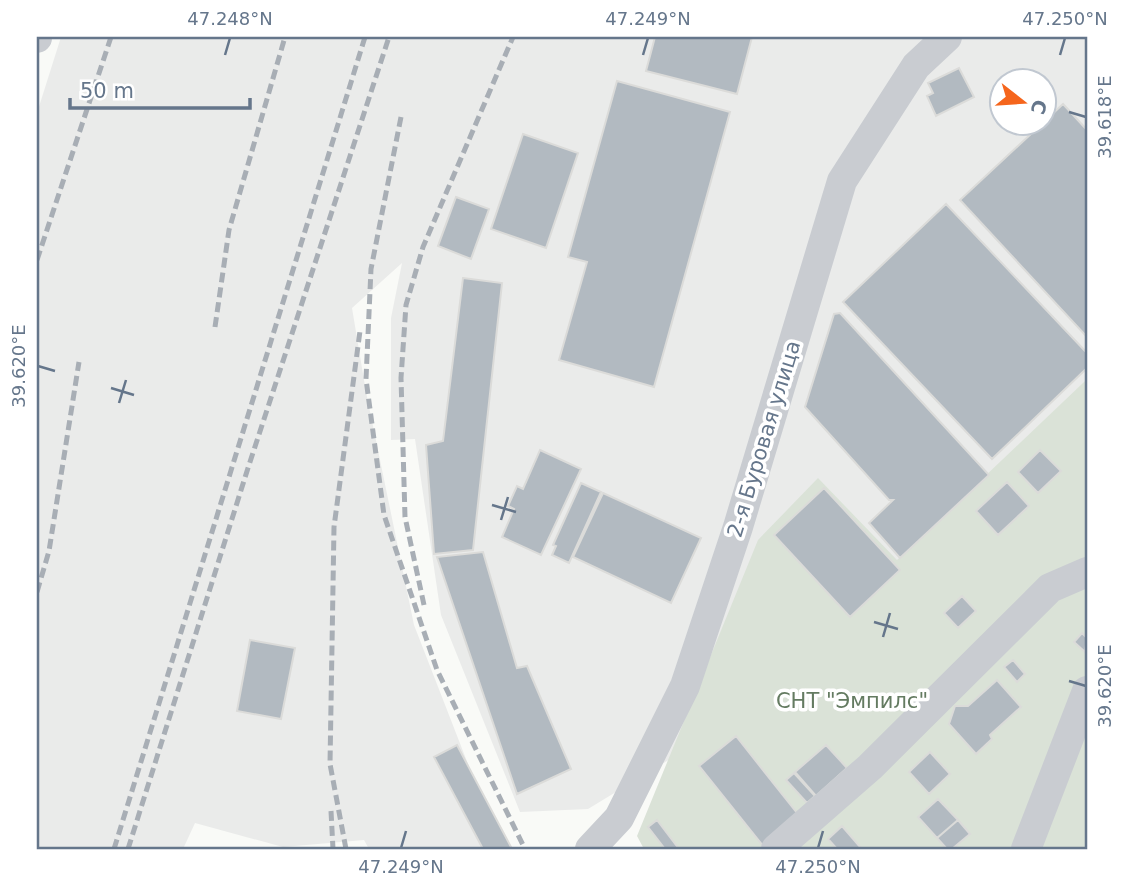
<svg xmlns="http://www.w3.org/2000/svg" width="1124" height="886" viewBox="0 0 1124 886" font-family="'DejaVu Sans',sans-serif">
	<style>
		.built { fill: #eaebea; fill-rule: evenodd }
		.green { fill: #dae2d7 }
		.building { fill: #b2bac1; stroke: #dbdbd9; stroke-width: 2 }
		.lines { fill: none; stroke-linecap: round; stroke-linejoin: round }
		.minor { stroke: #c9ccd1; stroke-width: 30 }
		.rail { stroke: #a8aeb5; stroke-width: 5; stroke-dasharray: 10 5; stroke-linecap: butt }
		.ticks { fill: none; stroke: #65768b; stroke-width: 2.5 }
		.labels { text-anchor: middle; stroke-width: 7; stroke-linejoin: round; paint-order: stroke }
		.street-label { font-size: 21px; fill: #65768b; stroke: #fff }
		.park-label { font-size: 21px; fill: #647b61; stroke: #fff }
		.neatline { fill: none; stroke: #65768b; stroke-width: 2.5 }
		.ticks-label { font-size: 18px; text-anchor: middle; fill: #65768b }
	</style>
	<rect width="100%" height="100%" fill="#f9faf7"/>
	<path class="built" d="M 61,37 L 1087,37 L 1087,379 L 736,719 L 588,809 L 520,812 L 441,615 L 415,439 L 391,440 L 391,318 L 402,263 L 352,308 L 366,392 L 414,625 L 501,849 L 369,849 L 364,840 L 283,847 L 195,823 L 183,849 L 37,849 L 37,113 ZM 1002,80 L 1044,80 L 1044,122 L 1002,122 Z"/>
	<path class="green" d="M 1087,379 L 1087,849 L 644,849 L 637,836 L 758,540 L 818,478 L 897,560 Z"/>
	<path class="building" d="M 655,37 L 752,37 L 737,94 L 646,71 Z
		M 959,68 L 974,97 L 936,116 L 927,96 L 933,93 L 928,83 Z
		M 617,81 L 730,112 L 654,387 L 559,360 L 587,262 L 568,257 Z
		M 1063,104 L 1087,130 L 1087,337 L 960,200 Z
		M 523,134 L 578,153 L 546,248 L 491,229 Z
		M 456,197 L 489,209 L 471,259 L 438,246 Z
		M 946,204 L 1087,353 L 1087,368 L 992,459 L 843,302 Z
		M 463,278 L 502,283 L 473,550 L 434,554 L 426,445 L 443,441 Z
		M 840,313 L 989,475 L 900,558 L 869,523 L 893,500 L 889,500 L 805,407 L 834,314 Z
		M 540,450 L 581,469 L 541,555 L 502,537 L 514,509 L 508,506 L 517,486 L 523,489 Z
		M 1040,450 L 1061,471 L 1038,493 L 1018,472 Z
		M 1007,482 L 1029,506 L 998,535 L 976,511 Z
		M 581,483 L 601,492 L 569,563 L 552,555 L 556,546 L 553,545 Z
		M 824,488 L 900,570 L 850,617 L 774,535 Z
		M 603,493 L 701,538 L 671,603 L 573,557 Z
		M 483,552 L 517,668 L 527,666 L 571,769 L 517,794 L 437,557 Z
		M 962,596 L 976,611 L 958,628 L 944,613 Z
		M 1082,633 L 1087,638 L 1085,652 L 1074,642 Z
		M 250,640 L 295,648 L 281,719 L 237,711 Z
		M 1013,660 L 1025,674 L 1017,682 L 1004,667 Z
		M 997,680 L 1021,707 L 990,735 L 992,739 L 976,754 L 949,724 L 955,706 L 968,706 Z
		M 736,736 L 801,818 L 764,847 L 699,766 Z
		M 457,745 L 512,849 L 483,849 L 434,757 Z
		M 826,745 L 847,768 L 816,796 L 795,772 Z
		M 930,752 L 950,774 L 929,794 L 909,772 Z
		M 794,773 L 815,796 L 807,803 L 786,780 Z
		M 938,799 L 958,820 L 937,838 L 918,817 Z
		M 657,820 L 679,849 L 665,849 L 648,827 Z
		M 958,820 L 970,834 L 952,849 L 947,849 L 937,838 Z
		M 842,826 L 861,848 L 860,849 L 837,849 L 828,839 Z"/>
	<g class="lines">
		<path class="minor" d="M 37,38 L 37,37
			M 590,849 L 619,818 L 685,686 L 738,527 L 842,181 L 916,66 L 947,37
			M 776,849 L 870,767 L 1050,588 L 1087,572
			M 1026,849 L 1087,691"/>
		<path class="rail" d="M 401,117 L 371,269 L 366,379 L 384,515 L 437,670 L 525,849
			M 37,260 L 111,37
			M 215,327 L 229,230 L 285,37
			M 37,592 L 49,551 L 79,362
			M 424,605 L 405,517 L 401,378 L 406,305 L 423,247 L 513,37
			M 331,811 L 333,849
			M 114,849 L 365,37
			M 128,849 L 248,468 L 389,37
			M 346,849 L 330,764 L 334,527 L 360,331"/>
	</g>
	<path class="ticks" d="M 225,55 L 230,38M 643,55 L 648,38M 1060,55 L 1065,38M 1069,112 L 1086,117M 38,366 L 55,371M 111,388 L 134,395M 119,403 L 126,380M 492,505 L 516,512M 501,520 L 508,497M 874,622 L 898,629M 883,637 L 890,613M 1069,681 L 1086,686M 401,848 L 406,831M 818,848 L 823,831"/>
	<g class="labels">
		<g class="street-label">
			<text transform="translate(764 439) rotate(-73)" y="7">2-я Буровая улица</text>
		</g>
		<g class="park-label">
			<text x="852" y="708">СНТ "Эмпилс"</text>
		</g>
	</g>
	<rect width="1124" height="886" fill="none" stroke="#ffffff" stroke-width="77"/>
	<g transform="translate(1023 102) rotate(107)"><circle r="33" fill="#ffffff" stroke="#c1c8d1" stroke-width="2"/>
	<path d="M0-5L12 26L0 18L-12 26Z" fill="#f5651c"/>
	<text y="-10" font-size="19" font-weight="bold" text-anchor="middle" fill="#65768b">С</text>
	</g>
	<path d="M70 98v10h180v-10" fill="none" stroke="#65768b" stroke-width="3.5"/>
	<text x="80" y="98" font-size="21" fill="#65768b" stroke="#ffffff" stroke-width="5" paint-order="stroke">50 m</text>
	<rect x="38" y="38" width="1048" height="810" class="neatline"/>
	<g class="ticks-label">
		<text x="230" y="25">47.248°N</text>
		<text x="648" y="25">47.249°N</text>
		<text x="1065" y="25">47.250°N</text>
		<text transform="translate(1105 117) rotate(-90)" y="6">39.618°E</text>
		<text transform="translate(19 366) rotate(-90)" y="6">39.620°E</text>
		<text transform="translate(1105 686) rotate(-90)" y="6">39.620°E</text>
		<text x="401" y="873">47.249°N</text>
		<text x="818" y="873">47.250°N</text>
	</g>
</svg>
